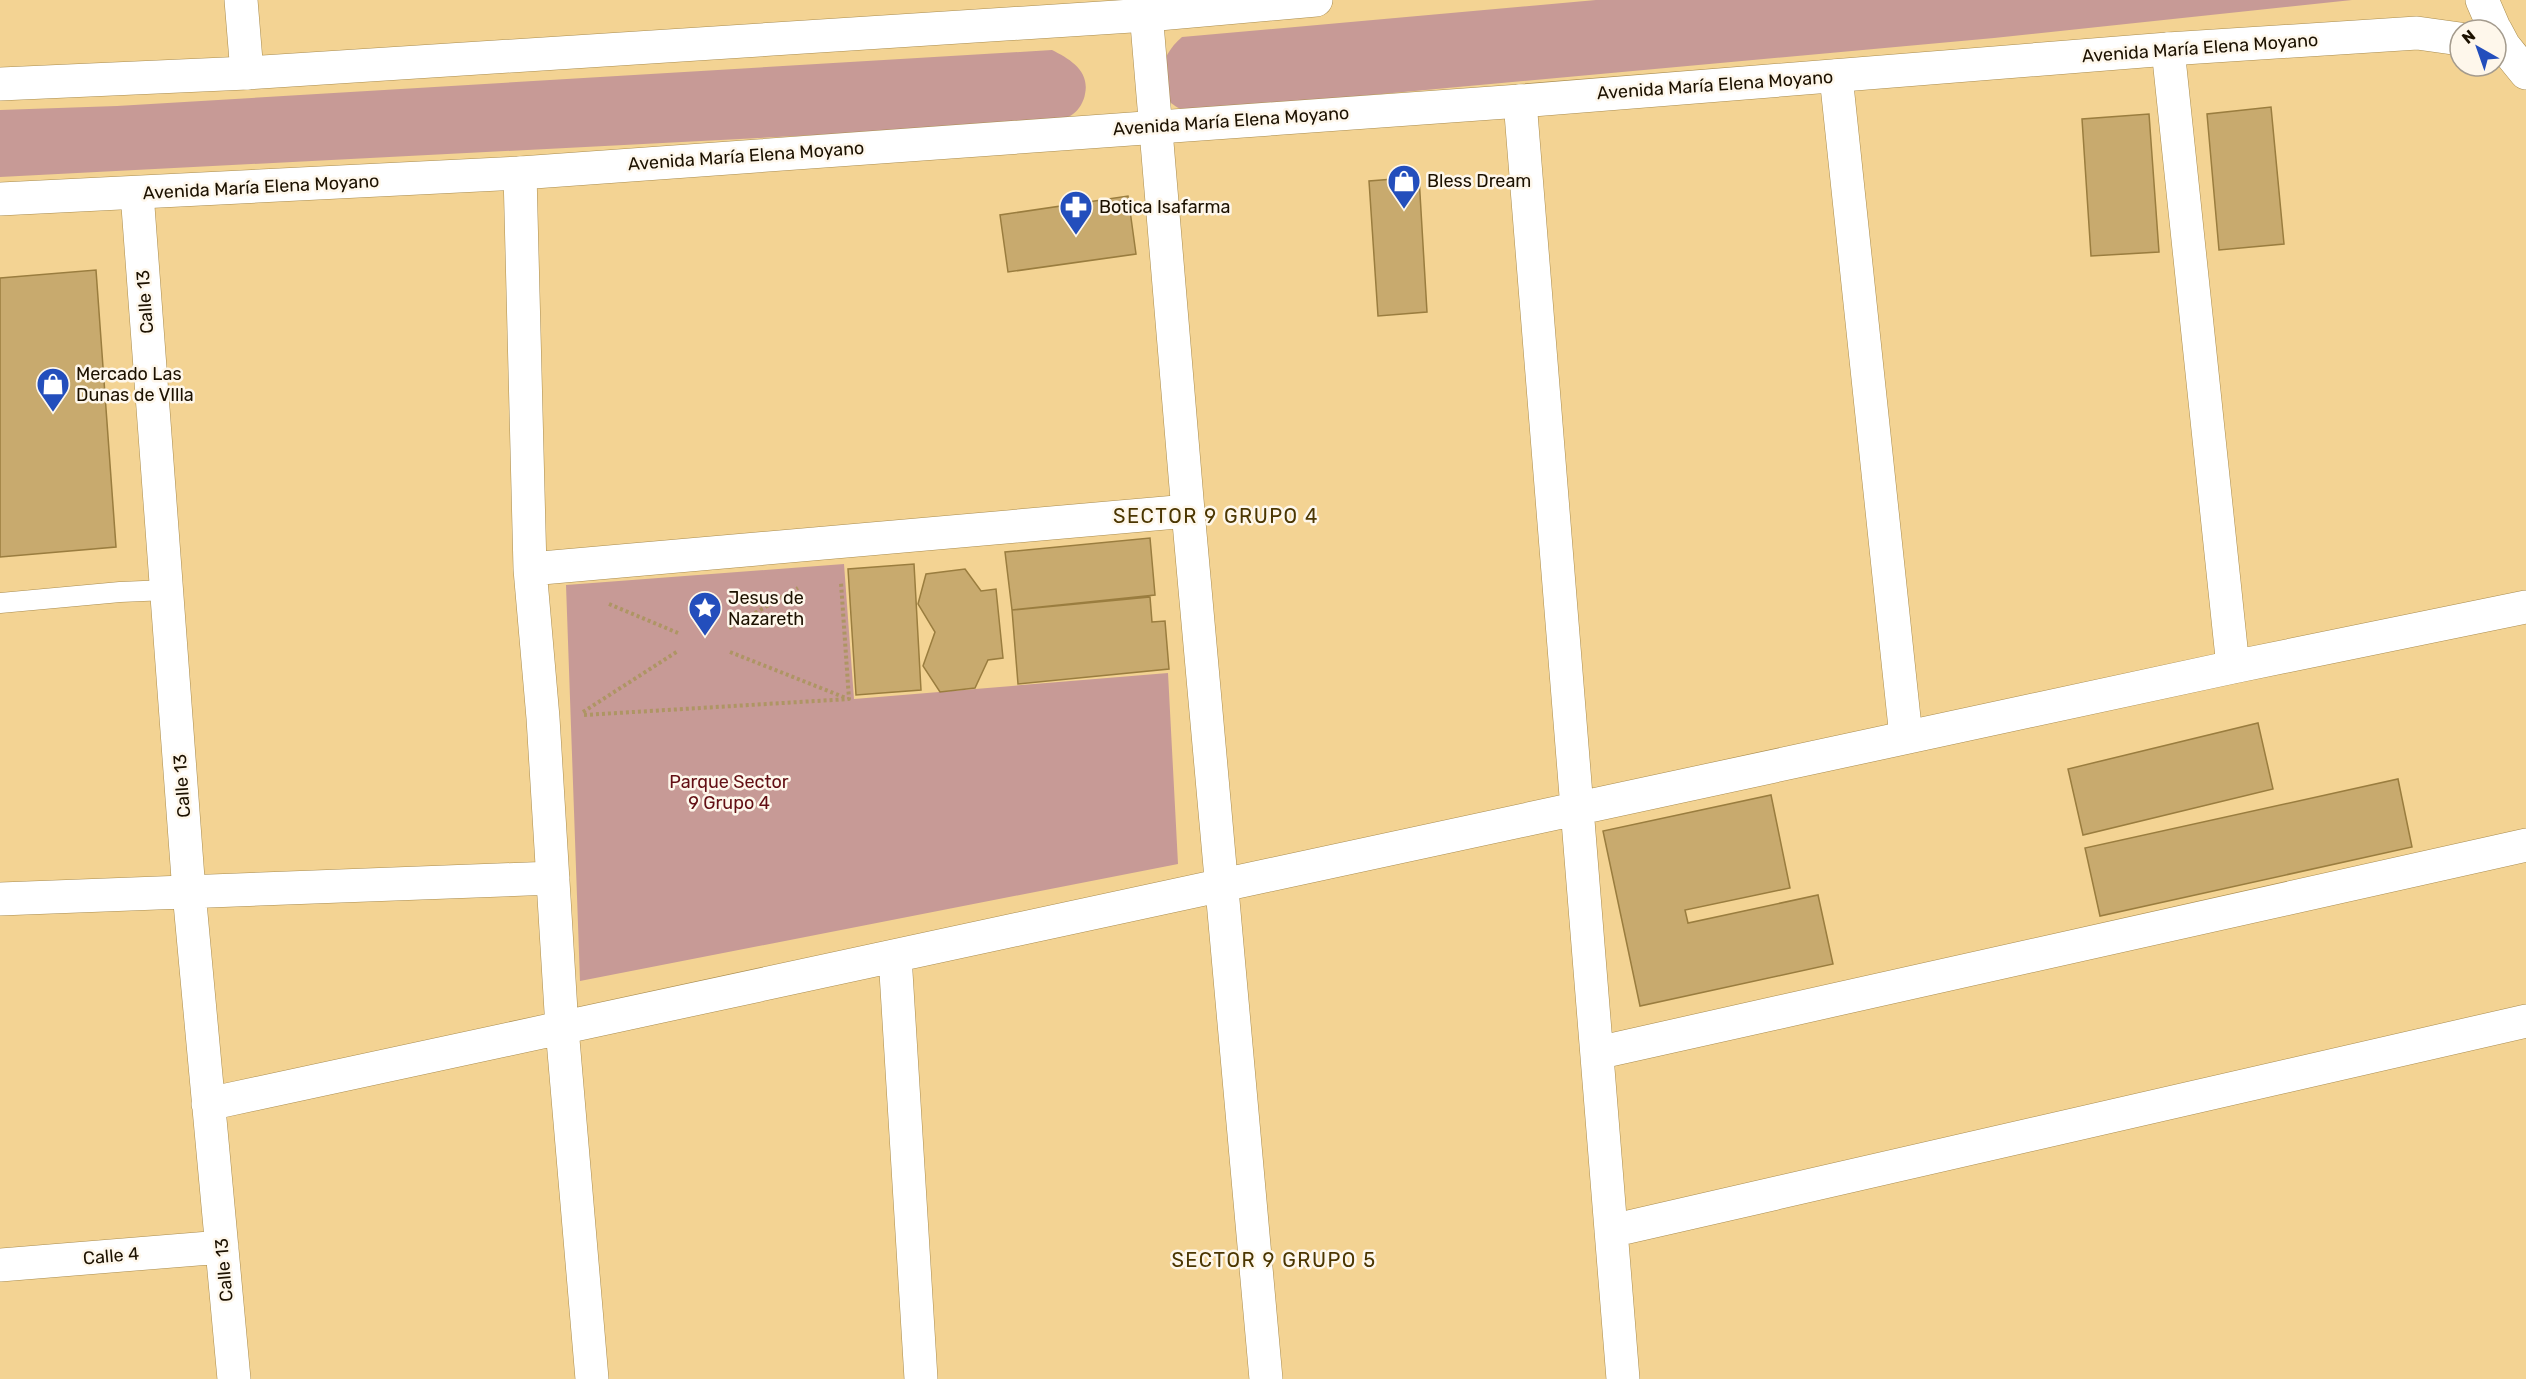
<svg xmlns="http://www.w3.org/2000/svg" width="2526" height="1379" viewBox="0 0 2526 1379" font-family="Rubik,sans-serif">
	<style>
		.green { fill: #c79a96 }
		.building { fill: #c8aa6e; stroke: #9a7d3f; stroke-width: 1.5 }
		.lines { fill: none; stroke-linecap: round; stroke-linejoin: round }
		.service-casing { stroke: #a98c4e; stroke-width: 21 }
		.minor-casing { stroke: #a98c4e; stroke-width: 34 }
		.tertiary-casing { stroke: #a98c4e; stroke-width: 34 }
		.path { stroke: #ae9564; stroke-width: 4; stroke-dasharray: 3 3; stroke-linecap: butt }
		.service { stroke: #fff; stroke-width: 20 }
		.minor { stroke: #fff; stroke-width: 33 }
		.tertiary { stroke: #fff; stroke-width: 33 }
		.labels { text-anchor: middle; stroke-width: 5; stroke-linejoin: round; paint-order: stroke }
		.street-label { font-size: 18px; fill: #1c1100; stroke: #fef7eb }
		.poi-label { font-size: 18px; fill: #1c1100; stroke: #fef7eb; text-anchor: start }
		.park-label { font-size: 18px; fill: #630f14; stroke: #fef7eb }
		.neighbourhood-label { font-size: 20px; letter-spacing: 1.5px; fill: #4b3601; stroke: #fef7eb }
	</style>
	<rect width="100%" height="100%" fill="#f3d393"/>
	<path class="green" d="M 1596,0 L 2352,0 L 1994,38 L 1186,112 C 1181,109 1174,106 1170,102 C 1151,81 1164,52 1182,37 Z
		M 1052,50 C 1070,59 1090,71 1085,94 C 1084,101 1079,110 1073,114 C 1068,118 1058,120 1051,123 L 0,177 L 0,110 L 117,106 Z
		M 844,564 L 854,699 L 1168,673 L 1178,864 L 580,981 L 566,585 Z"/>
	<path class="building" d="M 2271,107 L 2284,244 L 2219,250 L 2207,114 Z
		M 2149,114 L 2159,252 L 2091,256 L 2082,119 Z
		M 1419,177 L 1427,312 L 1378,316 L 1369,181 Z
		M 1128,196 L 1136,254 L 1008,272 L 1000,215 Z
		M 96,270 L 116,547 L 0,557 L 0,278 Z
		M 1150,538 L 1155,595 L 1012,610 L 1005,552 Z
		M 914,564 L 921,690 L 856,695 L 848,569 Z
		M 965,569 L 981,591 L 996,589 L 1003,658 L 988,660 L 975,688 L 940,692 L 923,666 L 935,632 L 918,604 L 926,574 Z
		M 1150,597 L 1152,622 L 1165,621 L 1169,669 L 1018,684 L 1012,610 Z
		M 2258,723 L 2273,789 L 2083,835 L 2068,769 Z
		M 2398,779 L 2412,847 L 2100,916 L 2085,848 Z
		M 1771,795 L 1790,888 L 1685,910 L 1688,923 L 1818,895 L 1833,964 L 1640,1006 L 1603,831 Z"/>
	<g class="lines">
		<g class="service-casing">
			<path id="service" d="M 0,603 L 120,592 L 167,590"/>
		</g>
		<g class="minor-casing">
			<path id="minor" d="M 241,0 L 247,73
				M 1145,0 L 1188,511 L 1266,1379
				M 2168,49 L 2233,667
				M 1836,76 L 1906,737
				M 1520,101 L 1623,1379
				M 520,173 L 530,569 L 543,718 L 562,1028 L 592,1379
				M 137,193 L 189,892 L 234,1379
				M 530,569 L 1188,511
				M 0,899 L 553,878
				M 895,956 L 921,1379
				M 1597,1053 L 2526,845
				M 208,1104 L 2233,667 L 2526,607
				M 1611,1231 L 2526,1021
				M 0,1265 L 222,1247"/>
		</g>
		<g class="tertiary-casing">
			<path id="tertiary" d="M 2482,0 L 2495,30
				M 2496,31 L 2504,46 L 2526,73
				M 0,84 L 247,73 L 1147,15 L 1316,0
				M 0,199 L 520,173 L 1520,101 L 2168,49 L 2417,33 L 2460,39"/>
		</g>
		<path class="path" d="M 609,604 L 678,633
			M 729,628 L 798,588
			M 730,652 L 846,698
			M 583,712 L 678,651
			M 584,715 L 849,699 L 841,583"/>
		<use href="#service" class="service"/>
		<use href="#minor" class="minor"/>
		<use href="#tertiary" class="tertiary"/>
	</g>
	<defs>
		<g id="shop-pin" transform="scale(1.725)"><path d="M0 17L-7.5 6A9.5 9.5 0 1 1 7.5 6Z" fill="#234ebc" stroke="#fef7eb"/><path d="M-5-2.5h2.3a2.7 3.5 0 0 1 5.4 0H5L5.5 6h-11ZM-1.5-2.5h3a1.5 2.3 0 0 0-3 0Z" fill="#fff"/></g>
		<g id="pharmacy-pin" transform="scale(1.725)"><path d="M0 17L-7.5 6A9.5 9.5 0 1 1 7.5 6Z" fill="#234ebc" stroke="#fef7eb"/><path d="M-2-6h4v4h4v4h-4v4h-4v-4h-4v-4h4Z" fill="#fff"/></g>
		<g id="sight-pin" transform="scale(1.725)"><path d="M0 17L-7.5 6A9.5 9.5 0 1 1 7.5 6Z" fill="#234ebc" stroke="#fef7eb"/><path d="M0-6L1.8-2.2L6-1.7L2.9 1.2L3.7 5.4L0 3.3L-3.7 5.4L-2.9 1.2L-6-1.7L-1.8-2.2Z" fill="#fff"/></g>
	</defs>
	<g fill-rule="evenodd">
		<use href="#shop-pin" x="1404" y="181"/>
		<use href="#pharmacy-pin" x="1076" y="207"/>
		<use href="#shop-pin" x="53" y="384"/>
		<use href="#sight-pin" x="705" y="608"/>
	</g>
	<g class="labels">
		<g class="street-label">
			<text transform="translate(2200 48) rotate(-4)" y="6">Avenida María Elena Moyano</text>
			<text transform="translate(1715 85) rotate(-4)" y="6">Avenida María Elena Moyano</text>
			<text transform="translate(1231 121) rotate(-4)" y="6">Avenida María Elena Moyano</text>
			<text transform="translate(746 156) rotate(-4)" y="6">Avenida María Elena Moyano</text>
			<text transform="translate(261 187) rotate(-3)" y="6">Avenida María Elena Moyano</text>
			<text transform="translate(145 302) rotate(-94)" y="6">Calle 13</text>
			<text transform="translate(182 786) rotate(-94)" y="6">Calle 13</text>
			<text transform="translate(111 1256) rotate(-5)" y="6">Calle 4</text>
			<text transform="translate(224 1270) rotate(-95)" y="6">Calle 13</text>
		</g>
		<g class="poi-label">
			<text x="1427" y="187">Bless Dream</text>
			<text x="1099" y="213">Botica Isafarma</text>
			<text x="76" y="380">Mercado Las<tspan x="76" dy="21">Dunas de VIlla</tspan></text>
			<text x="728" y="604">Jesus de<tspan x="728" dy="21">Nazareth</tspan></text>
		</g>
		<g class="park-label">
			<text x="729" y="788">Parque Sector<tspan x="729" dy="21">9 Grupo 4</tspan></text>
		</g>
		<g class="neighbourhood-label">
			<text x="1216" y="523">SECTOR 9 GRUPO 4</text>
			<text x="1274" y="1267">SECTOR 9 GRUPO 5</text>
		</g>
	</g>
	<g transform="translate(2478 48) rotate(320)"><circle r="28" fill="#fef7eb" stroke="#a49b8d" stroke-width="1.5"/>
	<path d="M0-4.5L10 22L0 15L-10 22Z" fill="#234ebc"/>
	<text y="-9" font-size="16" font-weight="bold" text-anchor="middle" fill="#1c1100">N</text>
	</g>
</svg>
